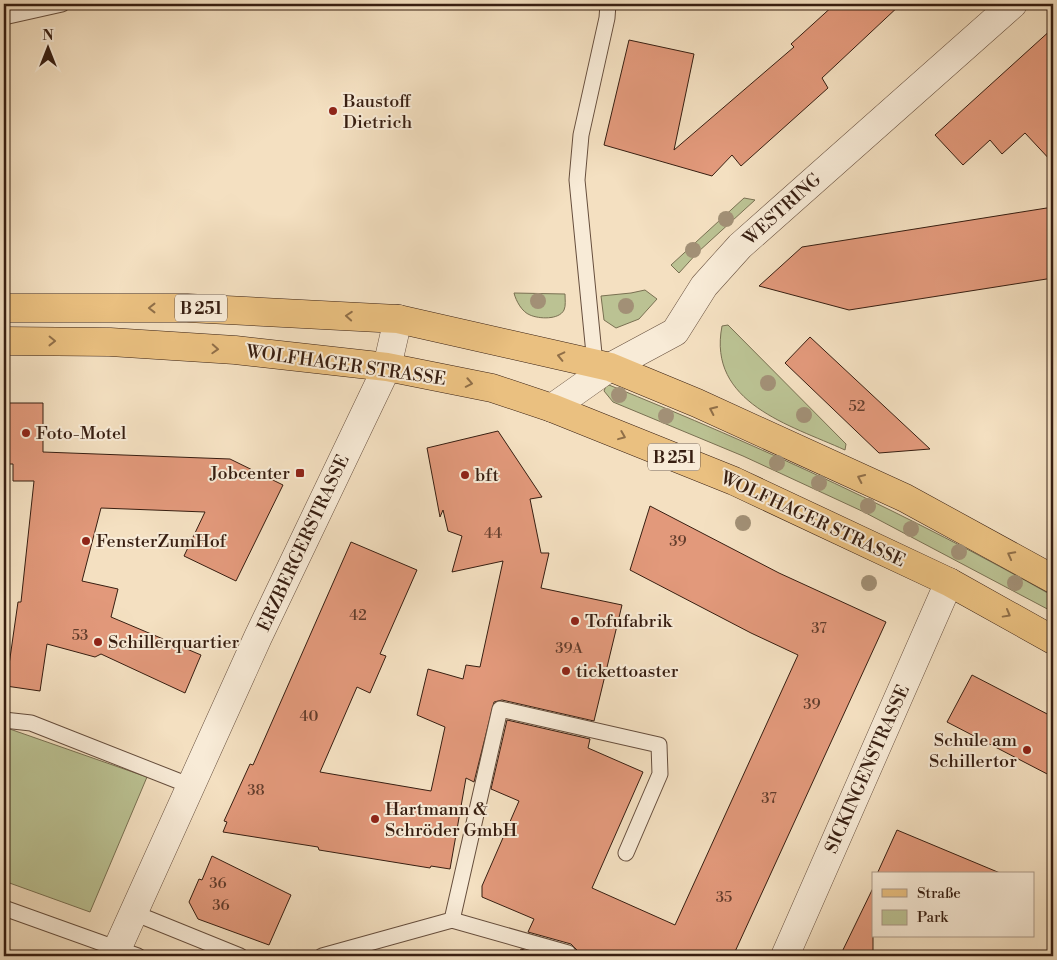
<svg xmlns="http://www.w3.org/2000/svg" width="1057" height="960" viewBox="0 0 1057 960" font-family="'Libre Bodoni',serif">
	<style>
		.green { fill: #bbc293; stroke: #797052 }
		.building { fill: #e2997b; stroke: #371e11 }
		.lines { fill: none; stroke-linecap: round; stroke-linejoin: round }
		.lane-casing { stroke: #664e3d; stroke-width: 17 }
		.street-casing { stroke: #664e3d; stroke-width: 29 }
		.primary-casing { stroke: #371e11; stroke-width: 29 }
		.lane { stroke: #f8ebd7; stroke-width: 15 }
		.street { stroke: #f8ebd7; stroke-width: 28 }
		.primary { stroke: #eac080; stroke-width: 28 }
		.tree { fill: #a29076 }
		.oneway { stroke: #906f48 }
		.poi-dot { fill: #8f2418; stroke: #f8ebd7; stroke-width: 2 }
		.labels { text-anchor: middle; stroke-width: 4; stroke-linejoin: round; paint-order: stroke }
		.number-label { font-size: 15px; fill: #623d2c }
		.shield { fill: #f8ebd7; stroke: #715c4c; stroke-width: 1 }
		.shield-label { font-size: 16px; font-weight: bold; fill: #371e11 }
		.poi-label { font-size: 18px; fill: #371e11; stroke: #f8ebd7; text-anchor: start }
		.street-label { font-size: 18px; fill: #371e11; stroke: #f8ebd7 }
	</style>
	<rect width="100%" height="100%" fill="#f4e0c1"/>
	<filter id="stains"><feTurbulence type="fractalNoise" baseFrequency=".004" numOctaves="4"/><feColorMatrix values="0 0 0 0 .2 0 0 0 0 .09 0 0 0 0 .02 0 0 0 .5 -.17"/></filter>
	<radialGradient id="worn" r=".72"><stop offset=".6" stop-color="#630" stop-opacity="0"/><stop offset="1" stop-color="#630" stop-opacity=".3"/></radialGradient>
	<path class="green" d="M 744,198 L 755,200 L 698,252 L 679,273 L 671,265 Z
		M 645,290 L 657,299 L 639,319 L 616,328 L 604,320 L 601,296 L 631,293 Z
		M 514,293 L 565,294 C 565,299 566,306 564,310 C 559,320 539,319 530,315 C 522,312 516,301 514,293 Z
		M 728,325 L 846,444 L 845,450 C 790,425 707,403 722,326 Z
		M 609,385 C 762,447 910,515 1053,596 L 1053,612 L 864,512 L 743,456 L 613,402 L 604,391 L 606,386 Z
		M 4,727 L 147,777 L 90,912 L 4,881 Z"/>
	<path class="building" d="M 835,4 L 901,4 L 822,78 L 828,88 L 741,166 L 732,155 L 712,176 L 604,145 L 629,40 L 694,54 L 674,150 L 794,47 L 791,44 Z
		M 1053,28 L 1053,163 L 1025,133 L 1002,154 L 990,140 L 963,165 L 935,135 Z
		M 1053,207 L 1053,278 L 849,310 L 759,286 L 802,247 Z
		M 810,337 L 930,449 L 879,453 L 785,363 Z
		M 4,403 L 43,403 L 43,452 L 230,459 L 283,485 L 236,581 L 184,556 L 205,512 L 101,508 L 82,581 L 118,589 L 111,617 L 201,655 L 185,693 L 101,654 L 95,657 L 47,644 L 40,691 L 6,686 L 18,602 L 21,602 L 34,481 L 13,481 L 13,464 L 4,464 Z
		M 498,431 L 542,497 L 530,499 L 541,553 L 549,553 L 541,588 L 622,605 L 594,721 L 502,700 L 494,702 L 474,782 L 466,778 L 450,869 L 431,866 L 430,868 L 319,850 L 318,847 L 223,832 L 227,822 L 224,821 L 250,764 L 253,765 L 351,542 L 417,570 L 380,654 L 386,656 L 370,693 L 357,687 L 320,772 L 431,791 L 445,727 L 417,715 L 428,669 L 463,679 L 466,665 L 480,667 L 503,561 L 452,572 L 462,536 L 448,531 L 443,510 L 440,517 L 427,448 Z
		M 650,506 L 779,573 L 886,622 L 733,956 L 577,956 L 577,950 L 571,944 L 528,932 L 534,919 L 482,897 L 482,886 L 519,801 L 491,789 L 507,720 L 590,739 L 588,748 L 643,772 L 592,888 L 675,925 L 798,655 L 751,633 L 630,570 Z
		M 972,675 L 1053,717 L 1053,777 L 947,722 Z
		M 897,830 L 1000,873 L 1000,874 L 877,874 Z
		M 212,856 L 291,895 L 269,945 L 198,919 L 189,902 L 199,879 L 202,880 Z
		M 873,888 L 873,956 L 840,956 Z
		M 521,949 L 545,956 L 518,956 Z"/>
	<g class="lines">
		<g class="lane-casing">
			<path id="lane" d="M 4,17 L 62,4
				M 595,364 L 577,180 L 581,135 L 607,18 L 608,4
				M 4,720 L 31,723 L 191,786
				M 4,908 L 138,956
				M 134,913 L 240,956
				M 452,920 L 568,953
				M 322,956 L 452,920 L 500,709 L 659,745 L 660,774 L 626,853"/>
		</g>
		<g class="street-casing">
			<path id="street" d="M 552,408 L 610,367 L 675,332 L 704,286 L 740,246 L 1013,4
				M 114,956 L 258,637 L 387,367 L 398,319
				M 785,956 L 949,582"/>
		</g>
		<g class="primary-casing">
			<path id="primary" d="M 4,308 L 187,308 L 398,319 L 610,367 L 697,403 L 905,498 L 1053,579
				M 4,341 L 110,342 L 235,350 L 387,367 L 492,388 L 552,408 L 734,481 L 949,582 L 1053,640"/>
		</g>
		<use href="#lane" class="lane"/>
		<use href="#street" class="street"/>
		<use href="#primary" class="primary"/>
	</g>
	<g class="tree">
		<circle cx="726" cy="219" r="8"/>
		<circle cx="693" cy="250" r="8"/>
		<circle cx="538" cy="301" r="8"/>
		<circle cx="626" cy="306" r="8"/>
		<circle cx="768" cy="383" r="8"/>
		<circle cx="619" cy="395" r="8"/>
		<circle cx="804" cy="415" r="8"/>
		<circle cx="666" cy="416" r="8"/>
		<circle cx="777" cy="463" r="8"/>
		<circle cx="819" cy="483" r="8"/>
		<circle cx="868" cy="506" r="8"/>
		<circle cx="743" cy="523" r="8"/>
		<circle cx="911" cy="529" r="8"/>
		<circle cx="959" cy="552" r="8"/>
		<circle cx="869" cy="583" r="8"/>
		<circle cx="1015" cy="583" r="8"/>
	</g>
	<defs><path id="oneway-chevron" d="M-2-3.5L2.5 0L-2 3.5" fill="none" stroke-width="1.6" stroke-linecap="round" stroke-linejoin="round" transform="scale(1.25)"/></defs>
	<g class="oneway">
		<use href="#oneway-chevron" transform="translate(152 308) rotate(180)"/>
		<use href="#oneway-chevron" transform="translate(349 316) rotate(-176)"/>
		<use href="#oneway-chevron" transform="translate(52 341) rotate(1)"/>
		<use href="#oneway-chevron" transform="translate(215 349) rotate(3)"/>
		<use href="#oneway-chevron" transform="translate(561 356) rotate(-167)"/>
		<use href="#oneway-chevron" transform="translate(469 383) rotate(11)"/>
		<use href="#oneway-chevron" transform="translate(713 410) rotate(-155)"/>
		<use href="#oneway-chevron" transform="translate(622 436) rotate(22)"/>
		<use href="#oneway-chevron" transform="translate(861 478) rotate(-155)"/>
		<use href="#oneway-chevron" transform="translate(1011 555) rotate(-152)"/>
		<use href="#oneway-chevron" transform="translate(1007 614) rotate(29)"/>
	</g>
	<g class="poi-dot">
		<circle cx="333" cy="111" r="5"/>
		<circle cx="26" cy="433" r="5"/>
		<rect x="295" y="468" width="10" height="10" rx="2.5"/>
		<circle cx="465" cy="475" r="5"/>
		<circle cx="86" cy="541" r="5"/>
		<circle cx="575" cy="621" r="5"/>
		<circle cx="98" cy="642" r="5"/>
		<circle cx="566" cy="671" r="5"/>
		<circle cx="1027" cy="750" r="5"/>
		<circle cx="375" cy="819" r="5"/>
	</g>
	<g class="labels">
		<g class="number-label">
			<text x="857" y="411">52</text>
			<text x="493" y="538">44</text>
			<text x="678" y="546">39</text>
			<text x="358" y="620">42</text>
			<text x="819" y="633">37</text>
			<text x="80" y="640">53</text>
			<text x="569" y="653">39A</text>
			<text x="812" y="709">39</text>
			<text x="309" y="721">40</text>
			<text x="256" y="795">38</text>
			<text x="769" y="803">37</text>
			<text x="218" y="888">36</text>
			<text x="724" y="902">35</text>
			<text x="221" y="910">36</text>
		</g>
		<g class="shield">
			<rect x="175" y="294.5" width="52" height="27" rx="4"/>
			<rect x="648" y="443.5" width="52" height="27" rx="4"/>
		</g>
		<g class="shield-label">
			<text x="201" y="314">B 251</text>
			<text x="674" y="463">B 251</text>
		</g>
		<g class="poi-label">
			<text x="343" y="107">Baustoff<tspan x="343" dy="21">Dietrich</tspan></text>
			<text x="36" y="439">Foto-Motel</text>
			<text x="290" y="479" text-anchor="end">Jobcenter</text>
			<text x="475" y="481">bft</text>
			<text x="96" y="547">FensterZumHof</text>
			<text x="585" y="627">Tofufabrik</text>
			<text x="108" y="648">Schillerquartier</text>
			<text x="576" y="677">tickettoaster</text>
			<text x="1017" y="746" text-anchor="end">Schule am<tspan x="1017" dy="21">Schillertor</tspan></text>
			<text x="385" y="815">Hartmann &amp;<tspan x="385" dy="21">Schröder GmbH</tspan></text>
		</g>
		<g class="street-label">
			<text transform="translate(782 209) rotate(-42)" y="6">WESTRING</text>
			<text transform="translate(346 365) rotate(8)" y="6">WOLFHAGER STRASSE</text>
			<text transform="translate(813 519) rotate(25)" y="6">WOLFHAGER STRASSE</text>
			<text transform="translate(303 543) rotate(-65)" y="6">ERZBERGERSTRASSE</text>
			<text transform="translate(867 769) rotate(-66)" y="6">SICKINGENSTRASSE</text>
		</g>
	</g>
	<rect width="1057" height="960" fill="none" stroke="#f4e0c1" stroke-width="20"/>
	<rect x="5" y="5" width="1047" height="950" fill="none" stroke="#371e11" stroke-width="2.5"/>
	<rect x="10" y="10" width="1037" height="940" fill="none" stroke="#371e11"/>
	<rect x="872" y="872" width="162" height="65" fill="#f8ebd7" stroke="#ab9988"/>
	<rect x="882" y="889" width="25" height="8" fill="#eac080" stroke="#ab9988"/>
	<text x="917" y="898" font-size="15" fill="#371e11">Straße</text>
	<rect x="882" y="910" width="25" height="15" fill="#bbc293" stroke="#ab9988"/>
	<text x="917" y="922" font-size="15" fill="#371e11">Park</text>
	<g transform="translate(48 48)" stroke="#f8ebd7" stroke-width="4" paint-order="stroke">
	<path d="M0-4L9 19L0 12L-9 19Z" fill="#371e11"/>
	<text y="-8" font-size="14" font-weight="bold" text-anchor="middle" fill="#371e11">N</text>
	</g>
	<rect width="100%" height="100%" filter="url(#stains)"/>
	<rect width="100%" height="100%" fill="url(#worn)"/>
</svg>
